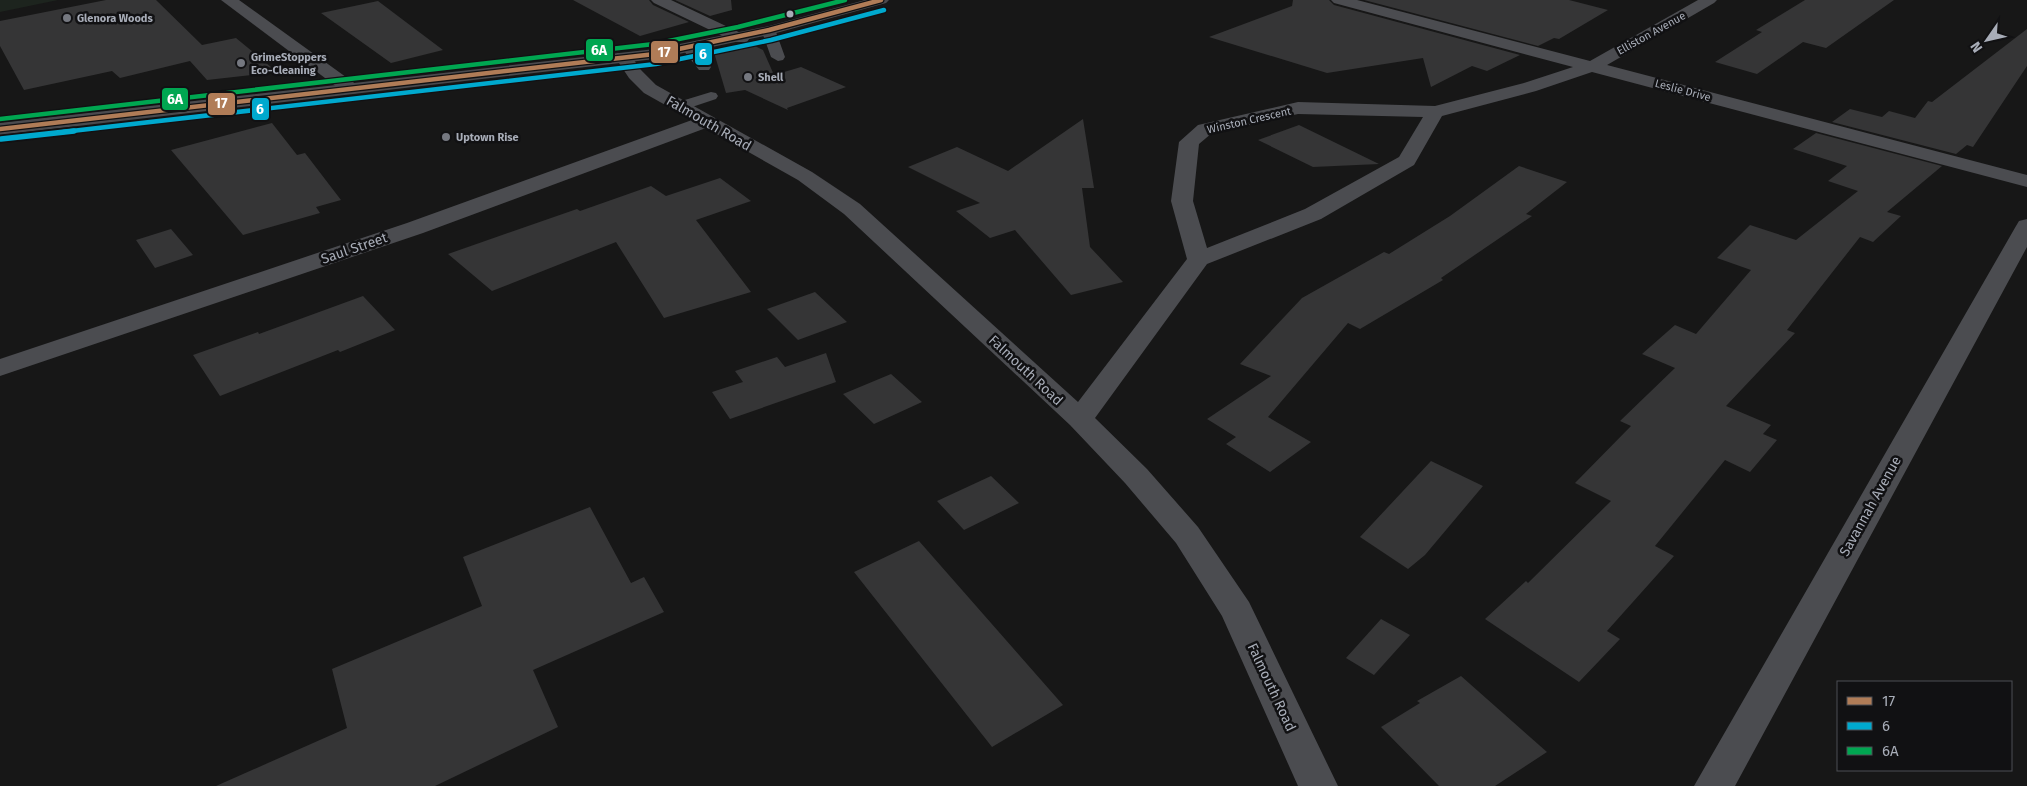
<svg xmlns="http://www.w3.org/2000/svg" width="2027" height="786" viewBox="0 0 2027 786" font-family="'Fira Sans',sans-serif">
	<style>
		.green { fill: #1d241e }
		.building { fill: #353536 }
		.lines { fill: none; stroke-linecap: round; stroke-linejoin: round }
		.lane { fill: #4b4c50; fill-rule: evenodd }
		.street { fill: #4b4c50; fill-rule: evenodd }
		.secondary { fill: #4a4a4e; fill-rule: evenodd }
		.bus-1-casing { stroke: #111113; stroke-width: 7 }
		.bus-2-far1-casing { stroke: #111113; stroke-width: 7 }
		.bus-2-casing { stroke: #111113; stroke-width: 9 }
		.bus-3-casing { stroke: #111113; stroke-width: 7 }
		.bus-1 { stroke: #b07c57; stroke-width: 4.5 }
		.bus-2-far1 { stroke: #00a9ce; stroke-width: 4.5 }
		.bus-2 { stroke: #00a9ce; stroke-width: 5.5 }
		.bus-3 { stroke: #00a651; stroke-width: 4.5 }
		.bus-dot { fill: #a8adb8; stroke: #111113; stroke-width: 2 }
		.poi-dot { fill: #757880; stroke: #111113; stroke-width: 2 }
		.labels { text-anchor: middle; stroke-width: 5; stroke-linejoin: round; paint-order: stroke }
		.far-poi-label { font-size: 11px; font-weight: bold; fill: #a8adb8; stroke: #111113; text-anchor: start }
		.far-street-label { font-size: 11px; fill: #a8adb8; stroke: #111113 }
		.street-label { font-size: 14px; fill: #a8adb8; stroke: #111113 }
		.line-badge { stroke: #111113; stroke-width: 2 }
		.badge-label { font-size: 14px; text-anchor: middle; font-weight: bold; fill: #fff }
	</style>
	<rect width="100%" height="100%" fill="#171717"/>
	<path class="green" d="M 0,0 L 58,0 L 0,12 Z"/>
	<path class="building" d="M 106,0 L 156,0 L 202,45 L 236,38 L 277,72 L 207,80 L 190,61 L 120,78 L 112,71 L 24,90 L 0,46 L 0,21 Z
		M 573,0 L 649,0 L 653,5 L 689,22 L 640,36 Z
		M 675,0 L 731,0 L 732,10 L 710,16 Z
		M 1293,0 L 1329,0 L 1334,5 L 1520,55 L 1487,71 L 1472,66 L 1431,87 L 1423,58 L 1327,73 L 1209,37 L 1292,6 Z
		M 1364,0 L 1569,0 L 1608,10 L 1559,39 L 1554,38 L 1538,46 Z
		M 1805,0 L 1894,0 L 1826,48 L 1803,42 L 1757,74 L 1715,62 L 1762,32 L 1756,30 Z
		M 378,1 L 443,50 L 391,63 L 321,13 Z
		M 2027,29 L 2027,66 L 1973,147 L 1967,145 L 1956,154 L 1832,122 L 1850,109 L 1882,117 L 1889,111 L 1915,118 L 1928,101 L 1932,102 Z
		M 749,43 L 763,50 L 774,75 L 801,67 L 846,87 L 787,108 L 788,110 L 745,90 L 726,93 L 713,49 Z
		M 1083,119 L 1094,188 L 1082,188 L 1090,247 L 1123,282 L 1071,295 L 1015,230 L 990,238 L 956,211 L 980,203 L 908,167 L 957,147 L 1008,171 Z
		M 272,123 L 297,155 L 305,153 L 341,200 L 316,207 L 320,213 L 243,235 L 171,150 Z
		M 1299,125 L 1379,164 L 1313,167 L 1258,140 Z
		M 1816,133 L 1942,166 L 1887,212 L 1901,216 L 1873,242 L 1860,237 L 1787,330 L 1795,333 L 1726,406 L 1771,425 L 1763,434 L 1777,440 L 1750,472 L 1725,460 L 1655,546 L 1674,556 L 1607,631 L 1620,639 L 1579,682 L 1485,619 L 1526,581 L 1528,583 L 1611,501 L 1575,483 L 1631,426 L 1620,421 L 1675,368 L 1642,354 L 1675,325 L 1696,334 L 1751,270 L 1717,258 L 1750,225 L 1796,240 L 1858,191 L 1828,181 L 1847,166 L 1793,149 Z
		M 1519,166 L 1567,182 L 1526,214 L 1532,216 L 1441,278 L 1443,280 L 1360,329 L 1348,323 L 1268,417 L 1311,442 L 1270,472 L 1226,444 L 1236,437 L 1207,419 L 1271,376 L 1240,364 L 1302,298 L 1384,252 L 1389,254 L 1450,216 Z
		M 720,178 L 751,201 L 696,220 L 751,292 L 664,318 L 616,242 L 492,291 L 448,254 L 577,209 L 580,211 L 651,186 L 666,196 Z
		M 171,229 L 193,255 L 155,268 L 136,240 Z
		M 815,292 L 847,322 L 798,340 L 767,309 Z
		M 363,296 L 395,330 L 340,352 L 338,350 L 220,396 L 193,355 L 258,332 L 259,334 Z
		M 826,353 L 836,382 L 730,419 L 712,392 L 743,382 L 735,371 L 777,357 L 785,367 Z
		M 891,374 L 922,402 L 874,424 L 843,394 Z
		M 1431,461 L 1483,486 L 1425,555 L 1408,569 L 1360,537 Z
		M 991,476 L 1019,503 L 964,530 L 937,501 Z
		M 590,507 L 631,583 L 644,577 L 664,612 L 533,670 L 558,727 L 435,786 L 216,786 L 347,728 L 332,669 L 482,606 L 463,557 Z
		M 919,541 L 1063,705 L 992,747 L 854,572 Z
		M 1381,619 L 1410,635 L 1374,675 L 1346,658 Z
		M 1461,676 L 1547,752 L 1495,786 L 1439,786 L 1381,727 L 1420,703 L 1417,701 Z"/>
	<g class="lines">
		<path class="lane" d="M 769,28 L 776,32 L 785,57 L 783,60 L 778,61 L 771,57 L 762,32 Z
			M 689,44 L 694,45 L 709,64 L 711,67 L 709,70 L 699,70 L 684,51 L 682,48 L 684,45 Z
			M 711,92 L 716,93 L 718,96 L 716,99 L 680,111 L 675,109 L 672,106 L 675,103 Z"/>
		<path class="street" d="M 221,0 L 239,0 L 357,85 L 360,89 L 357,93 L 351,94 L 345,93 Z
			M 651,0 L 671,0 L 747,36 L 749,39 L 747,42 L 735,42 L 654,3 Z
			M 1331,0 L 1357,0 L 1590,61 L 1698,0 L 1717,0 L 1714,3 L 1607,65 L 2027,175 L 2027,187 L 1592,72 L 1536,91 L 1442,116 L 1414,165 L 1321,219 L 1207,264 L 1095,418 L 1147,469 L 1198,527 L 1249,602 L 1338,786 L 1298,786 L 1222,616 L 1176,543 L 1125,483 L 1070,425 L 844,214 L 798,180 L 706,128 L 423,233 L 0,376 L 0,359 L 407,223 L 692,120 L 644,93 L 629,78 L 615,57 L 617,53 L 629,53 L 641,70 L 656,85 L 812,172 L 860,204 L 1078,402 L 1187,259 L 1171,201 L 1179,142 L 1198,125 L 1298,102 L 1435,106 L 1524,83 L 1573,67 L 1334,3 ZM 1298,114 L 1423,117 L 1399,157 L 1305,209 L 1207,248 L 1193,201 L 1199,144 L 1212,133 Z
			M 2027,219 L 2027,247 L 1735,786 L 1694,786 L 2016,226 L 2019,221 Z"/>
		<path class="secondary" d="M 865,0 L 889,0 L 886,3 L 769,35 L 655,59 L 0,135 L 0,123 L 655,49 L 769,26 Z"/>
		<g class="bus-1-casing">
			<path id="bus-1" d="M 0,129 L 655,54 L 769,30 L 881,0"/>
		</g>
		<g class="bus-2-far1-casing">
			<path id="bus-2-far1" d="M 63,132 L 656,64 L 771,40 L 884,10"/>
		</g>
		<g class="bus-2-casing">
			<path id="bus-2" d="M 1,139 L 74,131"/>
		</g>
		<g class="bus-3-casing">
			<path id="bus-3" d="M 0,119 L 654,44 L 738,27 L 845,0"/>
		</g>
		<use href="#bus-1" class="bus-1"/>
		<use href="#bus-2-far1" class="bus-2-far1"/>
		<use href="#bus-2" class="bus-2"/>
		<use href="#bus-3" class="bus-3"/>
	</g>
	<circle class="bus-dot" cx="790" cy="14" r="4.5"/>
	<g class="poi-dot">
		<circle cx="67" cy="18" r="5"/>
		<circle cx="241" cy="63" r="5"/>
		<circle cx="748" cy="77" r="5"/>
		<circle cx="446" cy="137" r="5"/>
	</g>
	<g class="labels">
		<g class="far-poi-label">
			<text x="77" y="22">Glenora Woods</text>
			<text x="251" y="61">GrimeStoppers<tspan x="251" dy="13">Eco-Cleaning</tspan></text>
			<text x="758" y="81">Shell</text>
			<text x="456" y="141">Uptown Rise</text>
		</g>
		<g class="far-street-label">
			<text transform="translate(1651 33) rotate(-29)" y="4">Elliston Avenue</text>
			<text transform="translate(1683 90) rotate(15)" y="4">Leslie Drive</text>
			<text transform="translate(1249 120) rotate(-13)" y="4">Winston Crescent</text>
		</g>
		<g class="street-label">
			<text transform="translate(709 123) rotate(30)" y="5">Falmouth Road</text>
			<text transform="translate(354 248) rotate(-19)" y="5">Saul Street</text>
			<text transform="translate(1026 370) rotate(43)" y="5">Falmouth Road</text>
			<text transform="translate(1870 506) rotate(-61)" y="5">Savannah Avenue</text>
			<text transform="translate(1272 687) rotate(65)" y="5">Falmouth Road</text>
		</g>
	</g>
	<g class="line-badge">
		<rect x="585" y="38" width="29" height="24" rx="5" fill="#00a651"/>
		<rect x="650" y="40" width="29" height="24" rx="5" fill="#b07c57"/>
		<rect x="694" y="42" width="19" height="24" rx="5" fill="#00a9ce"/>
		<rect x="161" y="87" width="28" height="24" rx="5" fill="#00a651"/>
		<rect x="207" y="92" width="29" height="24" rx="5" fill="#b07c57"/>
		<rect x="251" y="97" width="19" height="24" rx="5" fill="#00a9ce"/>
	</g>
	<g class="badge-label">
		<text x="599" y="55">6A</text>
		<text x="664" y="57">17</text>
		<text x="703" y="59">6</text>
		<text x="175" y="104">6A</text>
		<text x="221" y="108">17</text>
		<text x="260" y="114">6</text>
	</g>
	<rect x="1837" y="681" width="175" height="90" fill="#111113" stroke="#4d4f55"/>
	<rect x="1847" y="697" width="25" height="8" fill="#b07c57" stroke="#4d4f55"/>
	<text x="1882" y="706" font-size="15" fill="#a8adb8">17</text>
	<rect x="1847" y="722" width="25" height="8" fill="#00a9ce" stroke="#4d4f55"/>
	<text x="1882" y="731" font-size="15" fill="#a8adb8">6</text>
	<rect x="1847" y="747" width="25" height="8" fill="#00a651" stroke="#4d4f55"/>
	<text x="1882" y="756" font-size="15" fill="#a8adb8">6A</text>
	<g transform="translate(1987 40) rotate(236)" stroke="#111113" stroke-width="4" paint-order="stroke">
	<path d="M0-4L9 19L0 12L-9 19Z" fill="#a8adb8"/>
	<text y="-8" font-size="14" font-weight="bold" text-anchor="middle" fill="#a8adb8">N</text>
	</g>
</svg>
